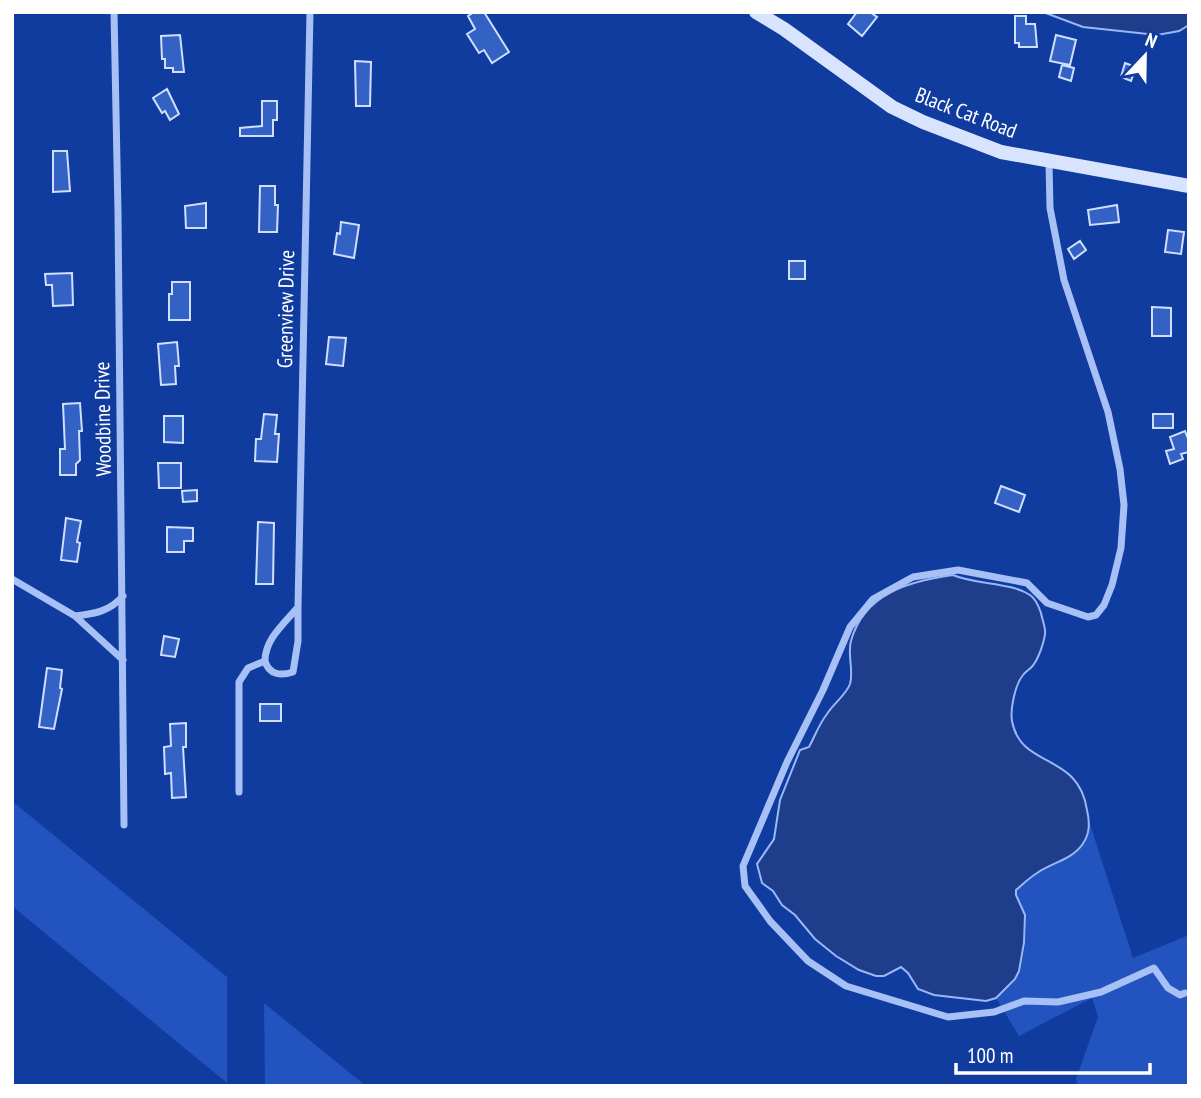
<svg xmlns="http://www.w3.org/2000/svg" width="1201" height="1098" viewBox="0 0 1201 1098" font-family="'PT Sans Narrow',sans-serif">
	<style>
		.green { fill: #2353be }
		.water { fill: #1e3d8a; stroke: #99b8f9; stroke-width: 2 }
		.building { fill: #3461c4; stroke: #d0dffe; stroke-width: 2 }
		.lines { fill: none; stroke-linecap: round; stroke-linejoin: round }
		.street { stroke: #a7c0f5; stroke-width: 7 }
		.secondary { stroke: #d8e3fe; stroke-width: 14 }
		.labels { text-anchor: middle; stroke-width: 7; stroke-linejoin: round; paint-order: stroke }
		.street-label { font-size: 21px; fill: #fff; stroke: #103b9f }
	</style>
	<rect width="100%" height="100%" fill="#103b9f"/>
	<path class="green" d="M 12,801 L 227,977 L 227,1083 L 12,906 Z
		M 1090,824 L 1133,958 L 1189,935 L 1189,1086 L 1078,1086 L 1076,1079 L 1098,1017 L 1092,998 L 1019,1036 L 996,998 C 1002,992 1010,985 1015,978 C 1025,963 1027,933 1025,917 C 1023,907 1016,900 1016,890 C 1023,884 1031,877 1039,872 C 1061,859 1086,853 1090,824 Z
		M 264,1003 L 366,1086 L 265,1086 Z"/>
	<path class="water" d="M 1043,12 L 1189,12 L 1189,25 L 1179,31 L 1157,35 L 1083,27 Z
		M 953,575 C 976,585 1011,582 1030,595 C 1036,599 1039,607 1041,613 C 1042,619 1046,628 1045,634 C 1044,642 1039,657 1034,664 C 1032,668 1026,671 1023,675 C 1015,685 1010,709 1012,721 C 1021,770 1078,751 1087,810 C 1090,823 1090,834 1082,845 C 1071,860 1051,863 1037,873 C 1029,878 1023,884 1016,890 L 1016,895 L 1025,915 L 1024,943 L 1019,971 L 1015,979 L 996,998 L 986,1001 L 934,995 L 918,989 L 908,973 L 901,967 L 884,976 L 876,976 L 859,970 L 836,956 L 815,939 L 795,915 L 782,905 L 773,891 L 762,883 L 757,864 L 774,839 L 780,800 L 800,750 L 809,747 C 815,736 819,724 827,714 C 833,704 846,695 850,684 C 854,670 847,654 851,641 C 864,593 910,581 953,575 Z"/>
	<path class="building" d="M 474,12 L 484,12 L 509,52 L 492,63 L 484,50 L 479,53 L 467,34 L 475,29 L 468,16 Z
		M 857,12 L 870,12 L 877,17 L 862,36 L 848,24 Z
		M 1015,16 L 1026,16 L 1026,24 L 1035,24 L 1037,47 L 1019,47 L 1019,43 L 1015,43 Z
		M 180,35 L 184,72 L 173,72 L 173,68 L 165,68 L 165,59 L 162,59 L 161,36 Z
		M 1056,35 L 1076,40 L 1070,65 L 1050,61 Z
		M 355,61 L 371,62 L 370,106 L 356,106 Z
		M 1125,63 L 1136,67 L 1131,81 L 1121,77 Z
		M 1062,65 L 1074,68 L 1071,81 L 1059,77 Z
		M 167,89 L 179,114 L 170,120 L 165,111 L 162,113 L 153,98 Z
		M 262,101 L 277,101 L 277,120 L 273,120 L 273,136 L 240,136 L 240,128 L 262,126 Z
		M 53,151 L 67,151 L 70,191 L 53,192 Z
		M 260,186 L 275,186 L 275,205 L 278,205 L 277,232 L 259,232 Z
		M 206,203 L 206,228 L 186,228 L 185,206 Z
		M 1117,205 L 1119,222 L 1090,225 L 1088,210 Z
		M 341,222 L 359,225 L 354,258 L 334,254 L 337,233 L 340,234 Z
		M 1168,230 L 1184,232 L 1181,254 L 1165,252 Z
		M 1080,241 L 1086,250 L 1074,259 L 1068,249 Z
		M 789,261 L 805,261 L 805,279 L 789,279 Z
		M 72,273 L 73,305 L 53,306 L 52,285 L 46,285 L 45,274 Z
		M 172,282 L 190,282 L 190,320 L 169,320 L 169,294 L 172,294 Z
		M 1152,307 L 1171,308 L 1171,336 L 1152,336 Z
		M 329,337 L 346,338 L 343,366 L 326,364 Z
		M 177,342 L 179,366 L 175,366 L 176,384 L 161,385 L 158,344 Z
		M 80,403 L 82,431 L 79,431 L 80,460 L 76,464 L 76,475 L 60,475 L 60,449 L 65,449 L 63,404 Z
		M 264,414 L 277,415 L 275,434 L 279,434 L 277,462 L 255,461 L 256,439 L 261,439 Z
		M 1153,414 L 1173,414 L 1173,428 L 1153,428 Z
		M 164,416 L 183,416 L 183,443 L 164,442 Z
		M 1185,431 L 1189,441 L 1189,452 L 1181,454 L 1183,459 L 1170,464 L 1166,451 L 1174,449 L 1170,437 Z
		M 158,463 L 181,463 L 181,488 L 159,488 Z
		M 1001,486 L 1025,495 L 1019,512 L 995,503 Z
		M 197,490 L 197,501 L 183,502 L 182,491 Z
		M 66,518 L 81,521 L 77,542 L 80,543 L 77,562 L 61,560 Z
		M 258,522 L 274,523 L 273,584 L 256,584 Z
		M 167,527 L 193,528 L 193,541 L 184,541 L 184,552 L 167,552 Z
		M 164,636 L 179,639 L 175,657 L 161,655 Z
		M 47,668 L 62,670 L 60,688 L 62,689 L 54,729 L 39,727 Z
		M 260,704 L 281,704 L 281,721 L 260,721 Z
		M 186,723 L 186,747 L 183,747 L 186,797 L 172,798 L 171,773 L 165,774 L 164,747 L 171,746 L 170,724 Z"/>
	<g class="lines">
		<path class="street" d="M 114,12 L 118,213 L 124,825
			M 1049,162 L 1050,208 L 1064,280 L 1108,412 L 1120,469 L 1124,505 L 1121,548 L 1112,585 L 1104,605 L 1096,615 L 1088,617 L 1047,603 L 1027,583 L 958,570 L 913,577 L 873,599 L 850,627 L 823,690 L 787,762 L 743,866 L 745,886 L 770,921 L 808,961 L 846,986 L 948,1017 L 994,1012 L 1024,1001 L 1058,1002 L 1101,992 L 1154,968 L 1168,988 L 1180,995 L 1185,993
			M 12,579 L 75,616 C 95,614 110,611 123,596
			M 75,616 L 123,660
			M 265,661 C 269,675 281,676 293,672 L 298,641 L 298,607
			M 239,792 L 239,682 L 248,668 L 265,661 C 265,639 284,624 298,607 L 310,12"/>
		<path class="secondary" d="M 756,12 L 784,29 L 892,107 L 923,122 L 1001,152 L 1189,186"/>
	</g>
	<g class="labels">
		<g class="street-label">
			<text transform="translate(966 113) rotate(21)" y="7">Black Cat Road</text>
			<text transform="translate(286 309) rotate(-89)" y="7">Greenview Drive</text>
			<text transform="translate(103 419) rotate(-91)" y="7">Woodbine Drive</text>
		</g>
	</g>
	<rect width="1201" height="1098" fill="none" stroke="#ffffff" stroke-width="28"/>
	<g transform="translate(1145 56) rotate(22)" stroke="#103b9f" stroke-width="5" paint-order="stroke">
	<path d="M0-5L12 26L0 18L-12 26Z" fill="#ffffff"/>
	<text y="-10" font-size="19" font-weight="bold" text-anchor="middle" fill="#ffffff">N</text>
	</g>
	<path d="M956 1063v10h194v-10" fill="none" stroke="#ffffff" stroke-width="3.5"/>
	<text x="967" y="1063" font-size="21" fill="#ffffff" stroke="#103b9f" stroke-width="5" paint-order="stroke">100 m</text>
</svg>
